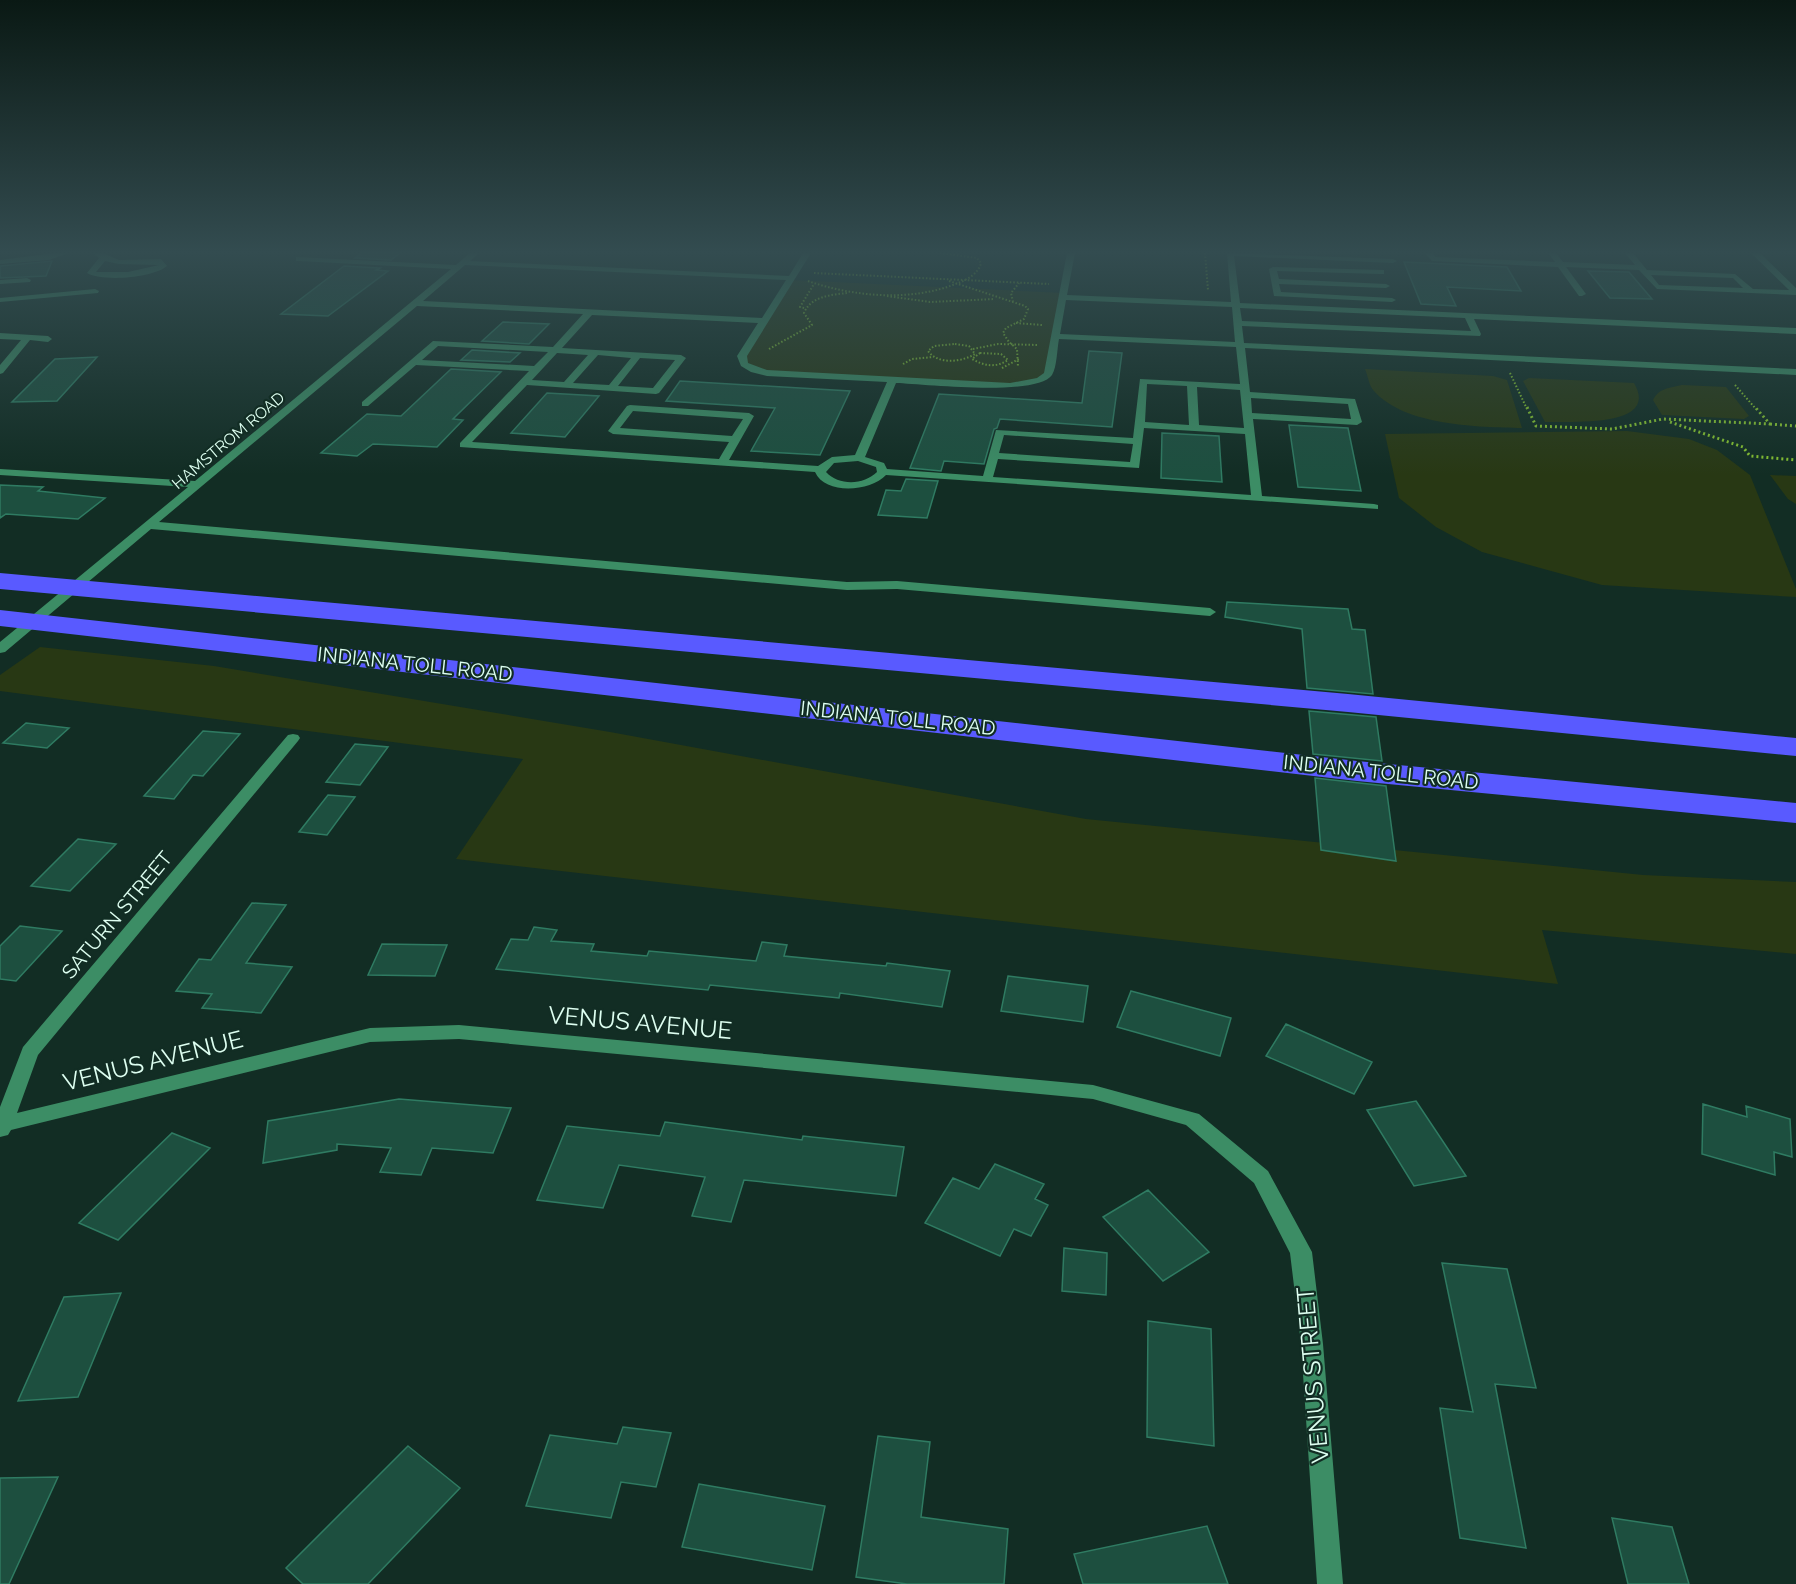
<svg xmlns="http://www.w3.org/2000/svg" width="1796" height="1584" viewBox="0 0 1796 1584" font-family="Raleway,sans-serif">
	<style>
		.green { fill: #283814 }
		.building { fill: #1d4f3f; stroke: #2f7b62; stroke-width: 1.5 }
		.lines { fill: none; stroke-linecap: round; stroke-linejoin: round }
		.path-far1 { stroke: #85c130; stroke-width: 2; stroke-dasharray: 1.5 2; stroke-linecap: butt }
		.path { stroke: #85c130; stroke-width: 3; stroke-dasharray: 2 3; stroke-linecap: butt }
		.minor { fill: #3c8d65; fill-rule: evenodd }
		.highway { fill: #595aff; fill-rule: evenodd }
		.labels { text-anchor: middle; stroke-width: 4.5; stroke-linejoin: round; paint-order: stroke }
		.far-street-label { font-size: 16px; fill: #defff1; stroke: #122d24 }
		.street-label { font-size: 20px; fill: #defff1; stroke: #122d24 }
		.near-street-label { font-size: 24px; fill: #defff1; stroke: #122d24 }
	</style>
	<rect width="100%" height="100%" fill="#122d24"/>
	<path class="green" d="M 790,280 L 1063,293 L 1048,374 L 1040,380 L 1010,386 L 768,373 L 744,364 L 742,356 Z
		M 1365,369 L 1493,376 L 1507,380 L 1522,428 C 1478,427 1405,426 1374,391 C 1369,386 1368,376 1365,369 Z
		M 1529,378 L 1634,383 C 1661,429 1568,421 1545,422 L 1523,381 Z
		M 1682,385 L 1726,387 L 1749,416 L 1744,419 L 1662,415 L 1653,400 C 1659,388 1669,388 1682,385 Z
		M 1627,431 L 1689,439 L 1717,450 L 1750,475 L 1796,589 L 1796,597 L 1602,585 L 1482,552 L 1436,527 L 1399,498 L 1385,434 Z
		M 1770,475 L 1796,476 L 1796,504 L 1788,499 Z
		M 40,647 L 214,666 L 610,732 L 1086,819 L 1643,875 L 1796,882 L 1796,954 L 1542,930 L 1558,984 L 456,859 L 523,759 L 0,691 L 0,675 Z"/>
	<path class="building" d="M 362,253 L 400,253 L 391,260 L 355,258 Z
		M 52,261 L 46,276 L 0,278 L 0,266 Z
		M 1404,262 L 1507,267 L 1521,291 L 1447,287 L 1456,306 L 1421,304 Z
		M 344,266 L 380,268 L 376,270 L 388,271 L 328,316 L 281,314 Z
		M 1588,271 L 1629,272 L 1652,299 L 1610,298 Z
		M 503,322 L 549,324 L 529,344 L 482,341 Z
		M 472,350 L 520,353 L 510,362 L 461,360 Z
		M 1089,351 L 1122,353 L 1112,427 L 1000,419 L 997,428 L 994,429 L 984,464 L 944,461 L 941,471 L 910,468 L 939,394 L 1082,403 Z
		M 97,357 L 57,401 L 12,402 L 55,359 Z
		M 451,369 L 501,372 L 453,419 L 463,420 L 437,447 L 373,444 L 357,456 L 321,453 L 367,414 L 401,416 Z
		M 680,381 L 850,391 L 820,455 L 751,451 L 775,408 L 666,401 Z
		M 547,393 L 599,396 L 565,437 L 511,433 Z
		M 1289,425 L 1348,428 L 1361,491 L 1298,487 Z
		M 1162,433 L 1219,436 L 1222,482 L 1161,478 Z
		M 906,479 L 938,481 L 927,518 L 878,515 L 886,490 L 901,491 Z
		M 0,485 L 43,487 L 38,491 L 105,498 L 78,519 L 6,514 L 0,518 Z
		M 1227,602 L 1348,609 L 1352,629 L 1365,630 L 1373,694 L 1307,688 L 1302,629 L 1225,617 Z
		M 1309,711 L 1376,717 L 1382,761 L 1313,754 Z
		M 26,723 L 69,728 L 47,748 L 3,743 Z
		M 203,731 L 240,734 L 203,776 L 193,775 L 174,799 L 144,796 Z
		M 355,744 L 388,747 L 360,785 L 326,782 Z
		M 1315,778 L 1386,786 L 1396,861 L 1321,850 Z
		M 328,795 L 355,797 L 327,835 L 299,832 Z
		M 78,839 L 116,844 L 70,891 L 31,886 Z
		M 252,903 L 286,905 L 246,963 L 292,967 L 261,1013 L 202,1008 L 212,994 L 176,991 L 199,959 L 211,960 Z
		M 20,926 L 62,931 L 16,981 L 0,979 L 0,946 Z
		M 534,927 L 557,930 L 551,941 L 594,944 L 591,951 L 647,956 L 649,951 L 756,961 L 762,942 L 787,945 L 784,956 L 886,966 L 887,963 L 950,971 L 942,1007 L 840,993 L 839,998 L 710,985 L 708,990 L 496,969 L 511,939 L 528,940 Z
		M 382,944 L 447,945 L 435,976 L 368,975 Z
		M 1008,976 L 1088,986 L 1083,1022 L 1001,1011 Z
		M 1131,991 L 1231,1018 L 1220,1056 L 1117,1027 Z
		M 1286,1024 L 1372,1062 L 1354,1094 L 1266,1056 Z
		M 399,1099 L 511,1108 L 493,1153 L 432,1148 L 421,1175 L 380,1172 L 391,1148 L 337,1144 L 337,1150 L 263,1163 L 268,1121 Z
		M 1416,1101 L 1466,1176 L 1414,1186 L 1367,1110 Z
		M 1703,1104 L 1747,1117 L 1746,1106 L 1790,1119 L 1792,1157 L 1774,1152 L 1775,1175 L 1702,1154 Z
		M 665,1122 L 802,1140 L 803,1136 L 904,1147 L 896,1196 L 744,1180 L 731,1222 L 692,1216 L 705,1177 L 619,1165 L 603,1208 L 537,1200 L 567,1126 L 660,1136 Z
		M 172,1133 L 210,1148 L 118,1240 L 79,1223 Z
		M 995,1164 L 1044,1184 L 1035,1199 L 1048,1205 L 1031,1236 L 1014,1229 L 1000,1256 L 925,1223 L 953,1178 L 979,1189 Z
		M 1148,1190 L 1209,1252 L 1163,1281 L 1103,1217 Z
		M 1064,1248 L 1107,1253 L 1106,1295 L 1062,1291 Z
		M 1442,1263 L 1507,1269 L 1536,1388 L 1495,1384 L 1526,1548 L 1460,1538 L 1440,1408 L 1473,1412 Z
		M 121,1293 L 78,1397 L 18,1401 L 64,1297 Z
		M 1148,1321 L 1211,1329 L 1214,1446 L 1147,1437 Z
		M 623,1427 L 671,1433 L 656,1487 L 621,1482 L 611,1518 L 526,1506 L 550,1435 L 617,1444 Z
		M 878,1436 L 930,1442 L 921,1517 L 1008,1529 L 1004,1584 L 907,1584 L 856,1577 Z
		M 408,1446 L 460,1488 L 368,1584 L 303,1584 L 286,1568 Z
		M 58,1477 L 9,1584 L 0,1584 L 0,1478 Z
		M 699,1484 L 825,1506 L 812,1570 L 682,1547 Z
		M 1612,1518 L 1672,1527 L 1689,1584 L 1628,1584 Z
		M 1207,1526 L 1228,1584 L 1083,1584 L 1074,1554 Z"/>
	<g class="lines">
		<path class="path-far1" d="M 1205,253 L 1208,290
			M 814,273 L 1049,284
			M 808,281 C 854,297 912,302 958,283 C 967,280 979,273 981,263 L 977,258 L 940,253
			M 949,281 L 1025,306 L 1028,309 L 1024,319 L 1006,328 L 1003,333 L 1009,342 L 1017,349 L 1018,367
			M 887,296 L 930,302 L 995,299
			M 1013,302 L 1011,293 L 1019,283
			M 804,308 L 800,307 L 814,284
			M 1016,323 L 1042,325
			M 955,344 L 969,346 L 975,354 C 962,362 938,365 928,351 L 934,346 Z
			M 769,349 L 812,325 L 804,313 C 811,296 831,295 847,293
			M 973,349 L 998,344 L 1038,345
			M 980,353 L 1001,354 L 1008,360 C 996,368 984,366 972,359 Z
			M 903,364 L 912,359 L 933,357
			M 1002,368 L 1019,359
			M 1510,373 L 1527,409
			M 1735,385 L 1756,409"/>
		<path class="path" d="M 1527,407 L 1536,426 L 1612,429 L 1663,419 L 1770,424 L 1755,407
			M 1670,422 L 1743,447 L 1750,456 L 1796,460
			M 1770,424 L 1796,426"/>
		<path class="minor" d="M 55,253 L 68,253 L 49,260 L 0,264 L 0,260 Z
			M 93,253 L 103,253 L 119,260 L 161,259 L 167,266 C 153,278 103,282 87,273 L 99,258 ZM 105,261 L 119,264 L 159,265 L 128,272 L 96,272 Z
			M 470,253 L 479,253 L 470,261 L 789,276 L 803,253 L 811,253 L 747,356 L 748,363 L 767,370 L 1010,383 L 1037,378 L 1044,373 L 1067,253 L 1075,253 L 1067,295 L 1231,302 L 1227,253 L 1393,259 L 1397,261 L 1393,263 L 1234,256 L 1240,303 L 1796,328 L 1796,334 L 1474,319 L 1481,334 L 1480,336 L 1242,326 L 1244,343 L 1796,369 L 1796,375 L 1245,348 L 1250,392 L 1355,399 L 1362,422 L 1357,425 L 1253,419 L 1262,496 L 1374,504 L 1378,505 L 1378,509 L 886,475 C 870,492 825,495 815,472 L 460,447 L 460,443 L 529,371 L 416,365 L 368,406 L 362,406 L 362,402 L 433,341 L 553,347 L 583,314 L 417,306 L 159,522 L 847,582 L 897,581 L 1210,608 L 1216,612 L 1210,616 L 897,589 L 847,590 L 151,529 L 5,652 L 0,653 L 0,642 L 188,487 L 0,475 L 0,469 L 195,481 L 451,269 L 299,261 L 296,261 L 296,257 L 456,265 ZM 465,265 L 786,280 L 762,318 L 423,301 ZM 1066,300 L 1232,307 L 1235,342 L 1060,334 ZM 1240,308 L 1465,318 L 1471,331 L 1242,321 ZM 592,315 L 758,323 L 737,356 L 741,366 L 751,372 L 767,376 L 887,382 L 855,455 L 832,457 L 818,466 L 729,460 L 754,416 L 749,413 L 630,405 L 627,406 L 608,431 L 613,434 L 729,442 L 719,459 L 472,442 L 527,385 L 656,394 L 659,393 L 686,358 L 681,355 L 562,348 ZM 1059,339 L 1236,347 L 1240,384 L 1140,379 L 1133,438 L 996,430 L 983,476 L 887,469 L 884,463 L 865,457 L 896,383 C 924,384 1037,397 1052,375 C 1057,367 1057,349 1059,339 ZM 438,346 L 548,352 L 534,366 L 422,360 ZM 557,353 L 588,355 L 564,382 L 532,380 ZM 598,355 L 631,358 L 609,385 L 573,383 ZM 640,358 L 675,360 L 653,388 L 618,386 ZM 1147,384 L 1187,386 L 1189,425 L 1145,422 ZM 1197,387 L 1240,390 L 1244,428 L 1199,425 ZM 1251,398 L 1348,404 L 1351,419 L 1252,413 ZM 633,411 L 743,419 L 732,436 L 620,428 ZM 1144,428 L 1245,434 L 1251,495 L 993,477 L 998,459 L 1139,468 ZM 1004,435 L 1133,444 L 1130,462 L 999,453 ZM 858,461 L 876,467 L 877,472 C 864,485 839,486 826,472 L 834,463 Z
			M 1425,253 L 1433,253 L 1435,257 L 1555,262 L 1548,253 L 1556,253 L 1563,262 L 1635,265 L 1625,253 L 1633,253 L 1647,270 L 1735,274 L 1753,289 L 1789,290 L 1751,253 L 1760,253 L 1796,288 L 1796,295 L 1657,289 L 1639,270 L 1566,267 L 1586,294 L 1582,296 L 1579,296 L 1558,267 L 1432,261 ZM 1651,275 L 1733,278 L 1743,288 L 1659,285 Z
			M 1273,267 L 1384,270 L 1384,274 L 1381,274 L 1277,271 L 1279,279 L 1386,284 L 1390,286 L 1386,288 L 1279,284 L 1281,292 L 1392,298 L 1396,300 L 1392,302 L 1274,296 L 1269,269 Z
			M 27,278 L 31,280 L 30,282 L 0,284 L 0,280 Z
			M 95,289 L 99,291 L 98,293 L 0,302 L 0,298 Z
			M 0,333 L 48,336 L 52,339 L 48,342 L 30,340 L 3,373 L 0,374 L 0,365 L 21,340 L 0,339 Z
			M 293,734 L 298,735 L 300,738 L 298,741 L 38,1055 L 17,1113 L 370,1028 L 459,1025 L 1093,1085 L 1199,1114 L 1268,1171 L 1312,1252 L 1323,1344 L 1343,1584 L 1317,1584 L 1301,1344 L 1290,1253 L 1254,1183 L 1186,1125 L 1093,1099 L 459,1039 L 370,1042 L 11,1130 L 8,1135 L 0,1137 L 0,1107 L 23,1047 L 288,735 Z"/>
		<path class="highway" d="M 0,573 L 1348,694 L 1796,738 L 1796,756 L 1348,712 L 0,589 Z
			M 0,610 L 1357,761 L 1796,803 L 1796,823 L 1357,781 L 0,626 Z"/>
	</g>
	<linearGradient id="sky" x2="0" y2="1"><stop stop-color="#0a1914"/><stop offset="0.53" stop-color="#334c50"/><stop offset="1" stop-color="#334c50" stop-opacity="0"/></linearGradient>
	<rect width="1796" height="475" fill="url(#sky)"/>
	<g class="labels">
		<g class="far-street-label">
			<text transform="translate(228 440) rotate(-40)" y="6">HAMSTROM ROAD</text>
		</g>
		<g class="street-label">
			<text transform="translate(415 664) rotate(6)" y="7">INDIANA TOLL ROAD</text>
			<text transform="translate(898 718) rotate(6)" y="7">INDIANA TOLL ROAD</text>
			<text transform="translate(1381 772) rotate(6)" y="7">INDIANA TOLL ROAD</text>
			<text transform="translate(117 915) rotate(-50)" y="7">SATURN STREET</text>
		</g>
		<g class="near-street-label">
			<text transform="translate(640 1023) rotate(5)" y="8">VENUS AVENUE</text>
			<text transform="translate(153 1061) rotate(-14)" y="8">VENUS AVENUE</text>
			<text transform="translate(1313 1375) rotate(-95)" y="8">VENUS STREET</text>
		</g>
	</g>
</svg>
